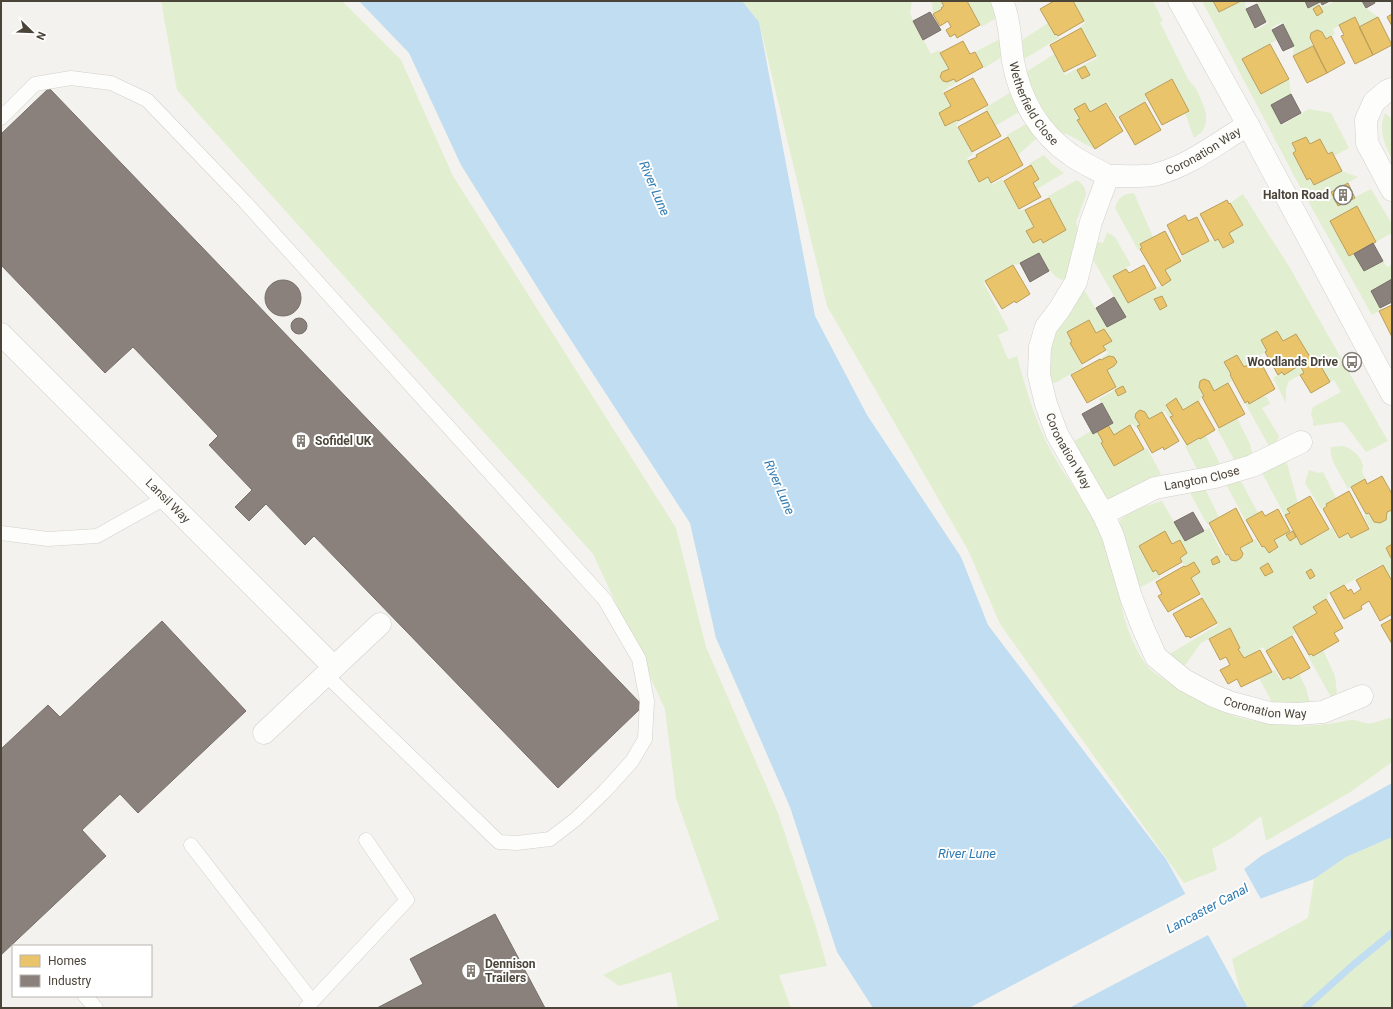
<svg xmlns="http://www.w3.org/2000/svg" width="1393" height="1009" viewBox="0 0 1393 1009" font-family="Roboto,sans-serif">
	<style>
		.green { fill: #e1eecf }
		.water { fill: #c0ddf1 }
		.pier { fill: #f4f2ee }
		.homes { fill: #e9c46a; stroke: #ba9e5b }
		.industry { fill: #8a817c; stroke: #776f68 }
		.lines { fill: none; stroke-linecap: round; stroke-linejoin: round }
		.stream { stroke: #c0ddf1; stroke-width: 7 }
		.service-casing { stroke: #d2d0cb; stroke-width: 15 }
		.minor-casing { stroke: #d2d0cb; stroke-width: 23 }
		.tertiary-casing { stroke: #d2d0cb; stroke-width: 23 }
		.service { stroke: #fdfdfc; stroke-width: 14 }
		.minor { stroke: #fdfdfc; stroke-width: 22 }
		.tertiary { stroke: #fdfdfc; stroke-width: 22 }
		.labels { text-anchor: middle; stroke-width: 4; stroke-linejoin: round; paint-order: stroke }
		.street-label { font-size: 12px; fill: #4b4439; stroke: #fff }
		.poi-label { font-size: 12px; font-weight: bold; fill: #4b4439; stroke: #fff; text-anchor: end }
		.water-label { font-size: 13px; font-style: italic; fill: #2e7ab2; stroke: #fff }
	</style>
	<rect width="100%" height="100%" fill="#f4f2ee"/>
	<path class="green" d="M 161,1 L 342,1 L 401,60 L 453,176 L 676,528 L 706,647 L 778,813 L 815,924 L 827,966 L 779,975 L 791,1008 L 678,1008 L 671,972 L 619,986 L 603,975 L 719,919 L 676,798 L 665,709 L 593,554 L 177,90 Z
		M 742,1 L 912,1 L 910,13 L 913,21 L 931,54 L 939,50 L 949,69 L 942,72 L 940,77 L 943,81 L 947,82 L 954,79 L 956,83 L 943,91 L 951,106 L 939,113 L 945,126 L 957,120 L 958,123 L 956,125 L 973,154 L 967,158 L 979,182 L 988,177 L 992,185 L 1002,179 L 1020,211 L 1025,209 L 1034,227 L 1027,231 L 1033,243 L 1041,239 L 1043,243 L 1066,230 L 1048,196 L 1077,180 C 1083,184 1086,188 1086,195 L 1076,222 L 1079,235 L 1067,280 C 1059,280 1055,277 1051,271 L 1049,271 L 1039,253 L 1016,265 L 1015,264 L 1013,265 L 983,282 L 1009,330 L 998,335 L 1008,359 L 1017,356 C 1026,390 1036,424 1053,455 C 1069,482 1089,507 1101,535 C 1108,550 1114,568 1117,584 C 1121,603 1124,622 1132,639 C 1136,649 1142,660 1149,668 C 1158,677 1171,683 1181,690 C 1227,720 1273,730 1328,724 C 1336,723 1343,721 1351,720 C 1358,719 1365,725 1372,723 C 1380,722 1383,718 1392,718 L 1392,762 L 1352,791 L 1266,841 L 1261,816 L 1233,837 L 1212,849 L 1217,870 L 1184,883 L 1000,624 L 968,550 L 827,306 L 759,22 Z
		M 929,1 L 941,1 L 944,6 L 941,8 L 942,9 L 933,14 L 932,3 Z
		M 967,1 L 993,1 L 1000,16 L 981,27 Z
		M 1073,1 L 1153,1 L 1163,21 L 1160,22 L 1188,79 L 1197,90 L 1204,107 L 1206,114 L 1206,123 L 1204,128 L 1202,132 L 1194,138 L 1185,113 L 1189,110 L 1172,79 L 1145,94 L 1147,100 L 1116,118 L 1107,102 L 1090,112 L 1085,103 L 1074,109 L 1080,119 L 1077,121 L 1095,149 L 1094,149 L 1067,134 L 1056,133 L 1041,113 L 1026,72 L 1054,54 L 1065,75 L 1097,58 L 1080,27 L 1085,23 Z
		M 1202,1 L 1213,1 L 1219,12 L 1241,1 L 1245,1 L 1246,9 L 1256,30 L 1268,23 L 1267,20 L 1266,21 L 1256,1 L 1305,1 L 1308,8 L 1319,3 L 1321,7 L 1332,3 L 1332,1 L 1362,1 L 1366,8 L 1378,17 L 1359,27 L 1354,17 L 1333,29 L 1335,34 L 1326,39 L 1322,32 L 1317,30 L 1311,33 L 1309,39 L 1313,46 L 1293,56 L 1294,46 L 1282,22 L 1271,28 L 1277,40 L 1242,59 L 1261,94 L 1289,79 L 1291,94 L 1271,105 L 1282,125 L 1309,109 L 1331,113 L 1349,148 L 1334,156 L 1332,152 L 1328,154 L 1320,139 L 1310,144 L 1306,137 L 1293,143 L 1296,151 L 1293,153 L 1307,180 L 1310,178 L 1314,185 L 1342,171 L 1358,177 L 1331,192 L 1338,206 L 1371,189 L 1392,224 L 1392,233 L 1376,242 L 1357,206 L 1349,256 L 1354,254 L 1364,271 L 1383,261 L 1387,267 L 1392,265 L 1392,279 L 1371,291 L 1380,308 L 1379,311 L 1372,315 L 1299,185 Z
		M 1048,23 L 1055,34 L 1056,34 L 1059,38 L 1024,59 L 1022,40 Z
		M 1000,39 L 1002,57 L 984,68 L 975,52 Z
		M 1011,92 L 1021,111 L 995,126 L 985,108 Z
		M 1385,113 L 1392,119 L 1392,159 C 1384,143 1378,130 1385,113 Z
		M 1028,123 L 1038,137 L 1018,155 L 1007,135 Z
		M 1044,155 L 1051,163 L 1064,173 L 1037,189 L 1033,183 L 1030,163 Z
		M 1134,193 L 1153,237 L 1140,244 L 1142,248 L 1138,250 L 1115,208 C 1118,197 1123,194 1134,193 Z
		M 1243,194 L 1290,268 L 1388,441 L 1366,452 L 1344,423 L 1340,422 L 1313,426 L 1313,420 L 1311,414 L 1313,407 L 1341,392 L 1334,380 L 1330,382 L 1319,363 L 1315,365 L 1296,334 L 1283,341 L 1261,340 L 1267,351 L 1260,355 L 1261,358 L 1244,367 L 1237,355 L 1224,362 L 1231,374 L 1229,376 L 1232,381 L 1214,391 L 1204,379 L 1200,381 L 1199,387 L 1204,396 L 1200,398 L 1201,400 L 1183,410 L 1176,398 L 1166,404 L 1173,416 L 1169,418 L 1165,411 L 1149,419 L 1145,412 L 1140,410 L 1136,413 L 1135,417 L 1140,425 L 1135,427 L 1133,424 L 1114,435 L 1108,425 L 1112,422 L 1099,399 L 1117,389 L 1107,370 L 1114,366 L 1117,362 L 1114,357 L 1109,356 L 1101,360 L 1100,359 L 1108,353 L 1103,346 L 1112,341 L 1104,329 L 1096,333 L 1089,320 L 1067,332 L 1072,342 L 1070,343 L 1083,367 L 1057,382 L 1049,384 L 1048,367 L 1053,337 L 1083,288 L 1107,327 L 1126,317 L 1092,258 L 1097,242 L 1103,243 L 1107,232 L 1115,237 L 1131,265 L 1113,276 L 1128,303 L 1171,280 L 1165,270 L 1183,260 L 1181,256 L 1212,239 L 1214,241 L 1218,239 L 1223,248 L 1234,242 L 1229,233 L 1243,225 L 1230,203 Z
		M 1300,365 L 1304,373 L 1289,381 L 1286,389 L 1286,403 L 1273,378 L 1282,372 L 1284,374 Z
		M 1262,396 L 1267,397 L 1270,404 L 1262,408 L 1279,436 L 1277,442 L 1270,448 L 1245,403 L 1248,401 L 1249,403 Z
		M 1237,418 L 1250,444 L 1253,456 L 1236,463 L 1217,429 Z
		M 1091,431 L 1093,434 L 1097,431 L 1103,442 L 1101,443 L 1114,466 L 1147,448 L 1161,474 L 1131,492 L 1109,499 L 1104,496 L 1071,443 Z
		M 1206,436 L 1219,462 L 1219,467 L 1197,469 L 1185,446 L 1199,438 L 1200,439 Z
		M 1343,446 C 1353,449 1361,456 1363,466 L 1362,472 L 1365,479 L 1348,489 C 1343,478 1328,458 1331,447 Z
		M 1286,460 L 1298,503 L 1288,509 L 1290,513 L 1285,516 L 1261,471 Z
		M 1309,470 L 1319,473 L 1323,472 L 1336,498 L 1326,504 L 1327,506 L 1321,509 L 1305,483 Z
		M 1239,480 L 1242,483 L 1258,513 L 1245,520 L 1226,484 Z
		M 1205,489 L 1219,517 L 1207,524 L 1190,493 Z
		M 1162,501 L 1185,541 L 1209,528 L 1224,556 L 1228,554 L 1231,560 L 1236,561 L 1241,558 L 1242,554 L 1240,548 L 1256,539 L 1261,548 L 1264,546 L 1269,553 L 1278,547 L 1274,540 L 1292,530 L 1301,545 L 1332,528 L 1338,539 L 1348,533 L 1352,538 L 1370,528 L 1364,516 L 1369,513 L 1374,522 L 1380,523 L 1386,520 L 1387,512 L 1392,510 L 1392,581 L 1382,564 L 1327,595 L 1328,598 L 1313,607 L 1317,613 L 1293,627 L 1296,633 L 1266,651 L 1263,647 L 1244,658 L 1238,649 L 1240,648 L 1229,628 L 1201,643 L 1183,668 L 1168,655 L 1218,625 L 1191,578 L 1200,572 L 1194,562 L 1185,567 L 1180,558 L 1187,553 L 1180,540 L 1172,544 L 1165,531 L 1139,546 L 1153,572 L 1156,570 L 1160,577 L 1137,589 L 1121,533 L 1120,520 C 1132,508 1147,506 1162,501 Z
		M 1323,650 L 1335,676 L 1337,692 L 1332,699 L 1308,656 L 1312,654 L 1313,655 Z
		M 1275,670 L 1281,681 L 1289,677 L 1290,679 L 1299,674 L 1306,688 L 1311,707 L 1274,706 L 1259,678 Z
		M 1392,837 L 1392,1008 L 1248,1008 L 1240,992 L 1232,959 L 1308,918 L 1314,879 L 1346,857 Z"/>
	<path class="water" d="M 359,1 L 742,1 L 759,22 L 815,316 L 867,415 L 961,557 L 988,625 L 1166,859 L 1191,904 L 1217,890 L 1261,856 L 1392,783 L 1392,837 L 1346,857 L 1314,879 L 1219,914 L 1202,924 L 1248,1008 L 873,1008 L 837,952 L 790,807 L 716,638 L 690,523 L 554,314 L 461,165 L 409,53 Z"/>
	<path class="pier" d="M 1243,867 L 1262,901 L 1220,916 L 1205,924 L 1210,934 L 1069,1008 L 969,1008 L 1187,893 L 1192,901 L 1216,888 Z"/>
	<path class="homes" d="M 941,1 L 967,1 L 980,25 L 957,38 L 955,34 L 950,37 L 946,30 L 951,27 L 948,21 L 940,26 L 933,14 L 942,9 L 941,8 L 944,6 Z
		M 1054,1 L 1073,1 L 1084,21 L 1058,36 L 1056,34 L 1055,35 L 1040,9 Z
		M 1213,1 L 1241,1 L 1219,12 Z
		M 1319,5 L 1323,12 L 1317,16 L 1313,9 Z
		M 1392,14 L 1392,26 L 1387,17 Z
		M 1355,17 L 1373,55 L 1355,64 L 1341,36 L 1344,35 L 1339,25 Z
		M 1378,17 L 1392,45 L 1373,55 L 1359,27 Z
		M 1081,28 L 1096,56 L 1064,72 L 1050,45 Z
		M 1317,30 L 1322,32 L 1326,39 L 1331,36 L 1345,63 L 1327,73 L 1310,38 L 1311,33 Z
		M 963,41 L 970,54 L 975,52 L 983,67 L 956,82 L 954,79 L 947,82 L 943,81 L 940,77 L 942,72 L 949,69 L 940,53 Z
		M 1270,44 L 1289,79 L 1261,94 L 1242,59 Z
		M 1313,46 L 1327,73 L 1307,83 L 1293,56 Z
		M 1085,66 L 1090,75 L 1082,79 L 1077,70 Z
		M 973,78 L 988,105 L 958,121 L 957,120 L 945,126 L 939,113 L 951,106 L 944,93 Z
		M 1172,79 L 1189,111 L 1162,125 L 1145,94 Z
		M 1145,102 L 1161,130 L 1135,145 L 1119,117 Z
		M 1085,103 L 1090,112 L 1106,103 L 1123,131 L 1095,149 L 1077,120 L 1080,119 L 1074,109 Z
		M 987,111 L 1001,136 L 972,152 L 958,127 Z
		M 1008,137 L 1023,165 L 991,183 L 988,177 L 979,182 L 968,161 L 977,157 L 976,155 Z
		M 1306,137 L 1310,144 L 1320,139 L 1328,154 L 1332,152 L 1342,171 L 1314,185 L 1310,178 L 1307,180 L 1293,153 L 1296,151 L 1292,143 Z
		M 1031,165 L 1039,179 L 1033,183 L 1041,197 L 1019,209 L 1004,181 Z
		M 1348,183 L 1355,198 L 1338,206 L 1331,192 Z
		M 1049,198 L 1066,230 L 1043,243 L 1041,239 L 1033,243 L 1026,231 L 1034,227 L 1025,210 Z
		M 1227,200 L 1229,204 L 1230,203 L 1243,225 L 1229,233 L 1234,242 L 1223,248 L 1218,239 L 1215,241 L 1200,214 Z
		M 1357,206 L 1376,242 L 1349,256 L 1330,221 Z
		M 1185,215 L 1188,221 L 1197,217 L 1209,241 L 1182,255 L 1167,225 Z
		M 1165,231 L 1181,261 L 1165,270 L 1171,280 L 1162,286 L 1140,249 L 1142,248 L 1140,244 Z
		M 1013,265 L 1030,294 L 1016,303 L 1015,301 L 1002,309 L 985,281 Z
		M 1144,265 L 1156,288 L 1128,303 L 1113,276 L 1126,269 L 1129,273 Z
		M 1162,296 L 1167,306 L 1160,310 L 1154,299 Z
		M 1392,305 L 1392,337 L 1379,311 Z
		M 1089,320 L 1096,333 L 1104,329 L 1112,341 L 1103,346 L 1106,350 L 1082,364 L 1070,343 L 1072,342 L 1067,332 Z
		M 1277,331 L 1283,341 L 1296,334 L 1315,365 L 1319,363 L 1330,382 L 1311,393 L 1300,375 L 1304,373 L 1300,365 L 1284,375 L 1282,372 L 1278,375 L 1265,352 L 1267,351 L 1261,340 Z
		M 1237,355 L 1244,367 L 1259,359 L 1275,389 L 1249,404 L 1248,401 L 1245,403 L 1230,375 L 1231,374 L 1224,362 Z
		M 1109,356 L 1114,357 L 1117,362 L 1114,366 L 1107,370 L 1116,387 L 1087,403 L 1071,375 L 1100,359 L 1101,360 Z
		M 1204,379 L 1209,381 L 1214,391 L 1228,383 L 1245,414 L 1219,428 L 1202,397 L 1204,396 L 1199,387 L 1200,381 Z
		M 1123,386 L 1126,392 L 1118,396 L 1115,390 Z
		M 1176,398 L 1183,410 L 1198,401 L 1215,430 L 1200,439 L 1199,438 L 1187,445 L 1170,417 L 1173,416 L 1166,405 Z
		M 1140,410 L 1145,412 L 1149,419 L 1162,412 L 1179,441 L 1164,450 L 1163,447 L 1152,453 L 1137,426 L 1140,425 L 1135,417 L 1136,413 Z
		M 1108,425 L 1114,435 L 1130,425 L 1144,449 L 1114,466 L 1101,443 L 1103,442 L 1097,431 Z
		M 1382,476 L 1392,494 L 1392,510 L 1387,512 L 1386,520 L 1380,523 L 1374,522 L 1369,513 L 1366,514 L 1351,487 L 1365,479 L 1367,484 Z
		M 1349,491 L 1369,529 L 1351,538 L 1348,533 L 1339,538 L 1323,509 L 1327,506 L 1326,504 Z
		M 1310,496 L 1329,529 L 1301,545 L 1285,515 L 1290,513 L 1287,509 Z
		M 1236,508 L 1253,541 L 1240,548 L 1243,554 L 1241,558 L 1236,561 L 1231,560 L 1228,554 L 1226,555 L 1209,523 Z
		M 1278,509 L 1290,531 L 1274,540 L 1278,547 L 1269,553 L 1264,546 L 1262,547 L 1246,520 L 1262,511 L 1265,516 Z
		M 1165,531 L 1172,544 L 1180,540 L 1187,553 L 1180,558 L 1182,562 L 1159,575 L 1156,570 L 1153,572 L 1139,546 Z
		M 1293,531 L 1296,537 L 1290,541 L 1286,535 Z
		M 1392,544 L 1392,557 L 1391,558 L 1386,548 Z
		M 1217,556 L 1220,562 L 1213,565 L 1211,560 Z
		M 1194,562 L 1200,572 L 1191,578 L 1200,594 L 1168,612 L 1158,596 L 1162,594 L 1156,582 L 1184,566 L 1185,567 Z
		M 1268,563 L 1273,572 L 1265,576 L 1260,568 Z
		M 1383,565 L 1392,581 L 1392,614 L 1380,621 L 1369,601 L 1361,606 L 1362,609 L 1344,619 L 1330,593 L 1344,585 L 1348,591 L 1351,589 L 1354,594 L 1361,589 L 1356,580 Z
		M 1311,569 L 1315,576 L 1310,579 L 1306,572 Z
		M 1202,598 L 1217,623 L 1190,638 L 1189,636 L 1186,637 L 1173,614 Z
		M 1326,599 L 1343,628 L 1334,633 L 1339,641 L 1313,656 L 1312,654 L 1309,655 L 1293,627 L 1317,613 L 1313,607 Z
		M 1392,619 L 1392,644 L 1381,625 Z
		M 1230,628 L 1240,648 L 1238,649 L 1244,658 L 1260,650 L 1272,672 L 1241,687 L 1237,679 L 1228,684 L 1220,670 L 1230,665 L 1226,657 L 1220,660 L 1209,639 Z
		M 1292,636 L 1310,668 L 1290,679 L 1289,677 L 1283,680 L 1266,651 Z"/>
	<path class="industry" d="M 1305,1 L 1319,1 L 1320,2 L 1308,8 Z
		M 1320,1 L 1330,1 L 1322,5 Z
		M 1362,1 L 1374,1 L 1375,3 L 1366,8 Z
		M 1257,4 L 1266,22 L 1255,28 L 1246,9 Z
		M 930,12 L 941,30 L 923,40 L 913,21 Z
		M 1283,24 L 1294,46 L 1283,51 L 1272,30 Z
		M 49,88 L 643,706 L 558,788 L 314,536 L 305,545 L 266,504 L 249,521 L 235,507 L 252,490 L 209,445 L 218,436 L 133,347 L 105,373 L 1,265 L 1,134 Z
		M 1291,94 L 1301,113 L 1281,124 L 1271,105 Z
		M 1373,243 L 1383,261 L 1364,271 L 1354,254 Z
		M 1039,253 L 1049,271 L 1030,282 L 1020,263 Z
		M 1392,279 L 1392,302 L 1380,308 L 1371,291 Z
		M265 298a18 18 0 1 1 36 0a18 18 0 1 1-36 0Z
		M 1114,297 L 1126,317 L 1107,327 L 1096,308 Z
		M291 326a8 8 0 1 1 16 0a8 8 0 1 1-16 0Z
		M 1102,403 L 1113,423 L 1093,434 L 1082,414 Z
		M 1193,512 L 1204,531 L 1185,541 L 1174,522 Z
		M 162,621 L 246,711 L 138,813 L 120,794 L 82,830 L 106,856 L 1,955 L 1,749 L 48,705 L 60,717 Z
		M 495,914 L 545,1008 L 377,1008 L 423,984 L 410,959 Z"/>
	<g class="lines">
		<path class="stream" d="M 1305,1008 L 1353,965 L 1392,933"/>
		<g class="service-casing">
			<path id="service" d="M 1,118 L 35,84 L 71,78 L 111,83 L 147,100 L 245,202 L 605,600 L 639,659 L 647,701 L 645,739 L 632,761 L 605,791 L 576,819 L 550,839 L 517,843 L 499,842 L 326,675
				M 1,533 L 48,539 L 97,536 L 165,498
				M 191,845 L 312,1001
				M 85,996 L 96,1008
				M 306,1008 L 407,900 L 366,840"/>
		</g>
		<g class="minor-casing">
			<g id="minor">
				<path id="s1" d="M 1002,1 C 1010,20 1010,41 1013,61 C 1020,99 1039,133 1071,155 C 1082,163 1096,169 1108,176"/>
				<path d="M 1392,89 L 1387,91 L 1374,102 L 1366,120 L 1367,143 L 1392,190"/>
				<path id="s2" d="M 1108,176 L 1091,222 L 1076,282 L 1059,310 L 1046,327 L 1040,347 L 1039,375 L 1046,404 L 1057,434 L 1103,514 L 1113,536 L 1131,597 L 1143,628 L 1156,657 L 1184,680 L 1214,696 L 1229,702 L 1270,713 L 1297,714 L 1323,712 L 1362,696"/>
				<path id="s3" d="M 1108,176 C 1121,176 1142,177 1154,175 C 1190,166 1217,143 1248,125"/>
				<path id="s4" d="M 1,334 L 334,667"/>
				<path id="s5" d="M 1103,514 L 1155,488 L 1215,477 L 1252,466 L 1301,442"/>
				<path d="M 264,733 L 380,624"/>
			</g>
		</g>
		<g class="tertiary-casing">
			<path id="tertiary" d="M 1179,1 L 1248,125 L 1392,394"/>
		</g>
		<use href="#service" class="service"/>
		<use href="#minor" class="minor"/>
		<use href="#tertiary" class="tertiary"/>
	</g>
	<defs>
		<g id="building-ring" transform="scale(1)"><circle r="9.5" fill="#fff" stroke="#868178" stroke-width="1.5"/><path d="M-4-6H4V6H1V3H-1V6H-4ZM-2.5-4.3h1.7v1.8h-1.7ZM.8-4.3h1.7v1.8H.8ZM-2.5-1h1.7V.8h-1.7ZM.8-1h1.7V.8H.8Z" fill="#868178"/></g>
		<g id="bus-ring" transform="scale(1)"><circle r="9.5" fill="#fff" stroke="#868178" stroke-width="1.5"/><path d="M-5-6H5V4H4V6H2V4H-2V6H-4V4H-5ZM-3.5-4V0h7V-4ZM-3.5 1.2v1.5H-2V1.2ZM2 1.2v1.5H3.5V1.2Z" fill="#868178"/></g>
	</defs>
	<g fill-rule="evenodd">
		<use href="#building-ring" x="1343" y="195"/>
		<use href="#bus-ring" x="1352" y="362"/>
		<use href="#building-ring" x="301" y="441"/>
		<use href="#building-ring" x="471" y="971"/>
	</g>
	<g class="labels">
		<g class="street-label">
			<text dy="4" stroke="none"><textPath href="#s1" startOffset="109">Wetherfield Close</textPath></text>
			<text dy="4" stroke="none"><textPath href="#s3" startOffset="101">Coronation Way</textPath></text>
			<text dy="4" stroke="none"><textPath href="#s2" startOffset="296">Coronation Way</textPath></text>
			<text dy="4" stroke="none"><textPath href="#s5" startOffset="106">Langton Close</textPath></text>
			<text dy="4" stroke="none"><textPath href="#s4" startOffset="236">Lansil Way</textPath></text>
			<text dy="4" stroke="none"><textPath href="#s2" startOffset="644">Coronation Way</textPath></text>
		</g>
		<g class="poi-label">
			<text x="1329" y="199">Halton Road</text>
			<text x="1338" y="366">Woodlands Drive</text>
			<text x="315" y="445" text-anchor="start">Sofidel UK</text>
			<text x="485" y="968" text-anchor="start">Dennison<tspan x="485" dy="14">Trailers</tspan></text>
		</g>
		<g class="water-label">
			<text transform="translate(655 188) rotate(67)" y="5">River Lune</text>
			<text transform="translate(780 487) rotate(67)" y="5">River Lune</text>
			<text x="967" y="858">River Lune</text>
			<text transform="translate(1207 908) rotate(-28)" y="5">Lancaster Canal</text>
		</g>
	</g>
	<rect width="1393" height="1009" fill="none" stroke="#4b4439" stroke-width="4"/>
	<rect x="12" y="945" width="140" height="52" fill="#ffffff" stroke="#b7b4b0"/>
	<rect x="20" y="955" width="20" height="12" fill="#e9c46a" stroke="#b7b4b0"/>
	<text x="48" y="965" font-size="12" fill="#4b4439">Homes</text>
	<rect x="20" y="975" width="20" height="12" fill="#8a817c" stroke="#b7b4b0"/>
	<text x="48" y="985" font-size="12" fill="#4b4439">Industry</text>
	<g transform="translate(32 32) rotate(113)" stroke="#ffffff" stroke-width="3" paint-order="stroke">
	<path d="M0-3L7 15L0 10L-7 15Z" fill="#4b4439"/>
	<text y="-6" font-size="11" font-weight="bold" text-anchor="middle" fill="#4b4439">N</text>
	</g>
</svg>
